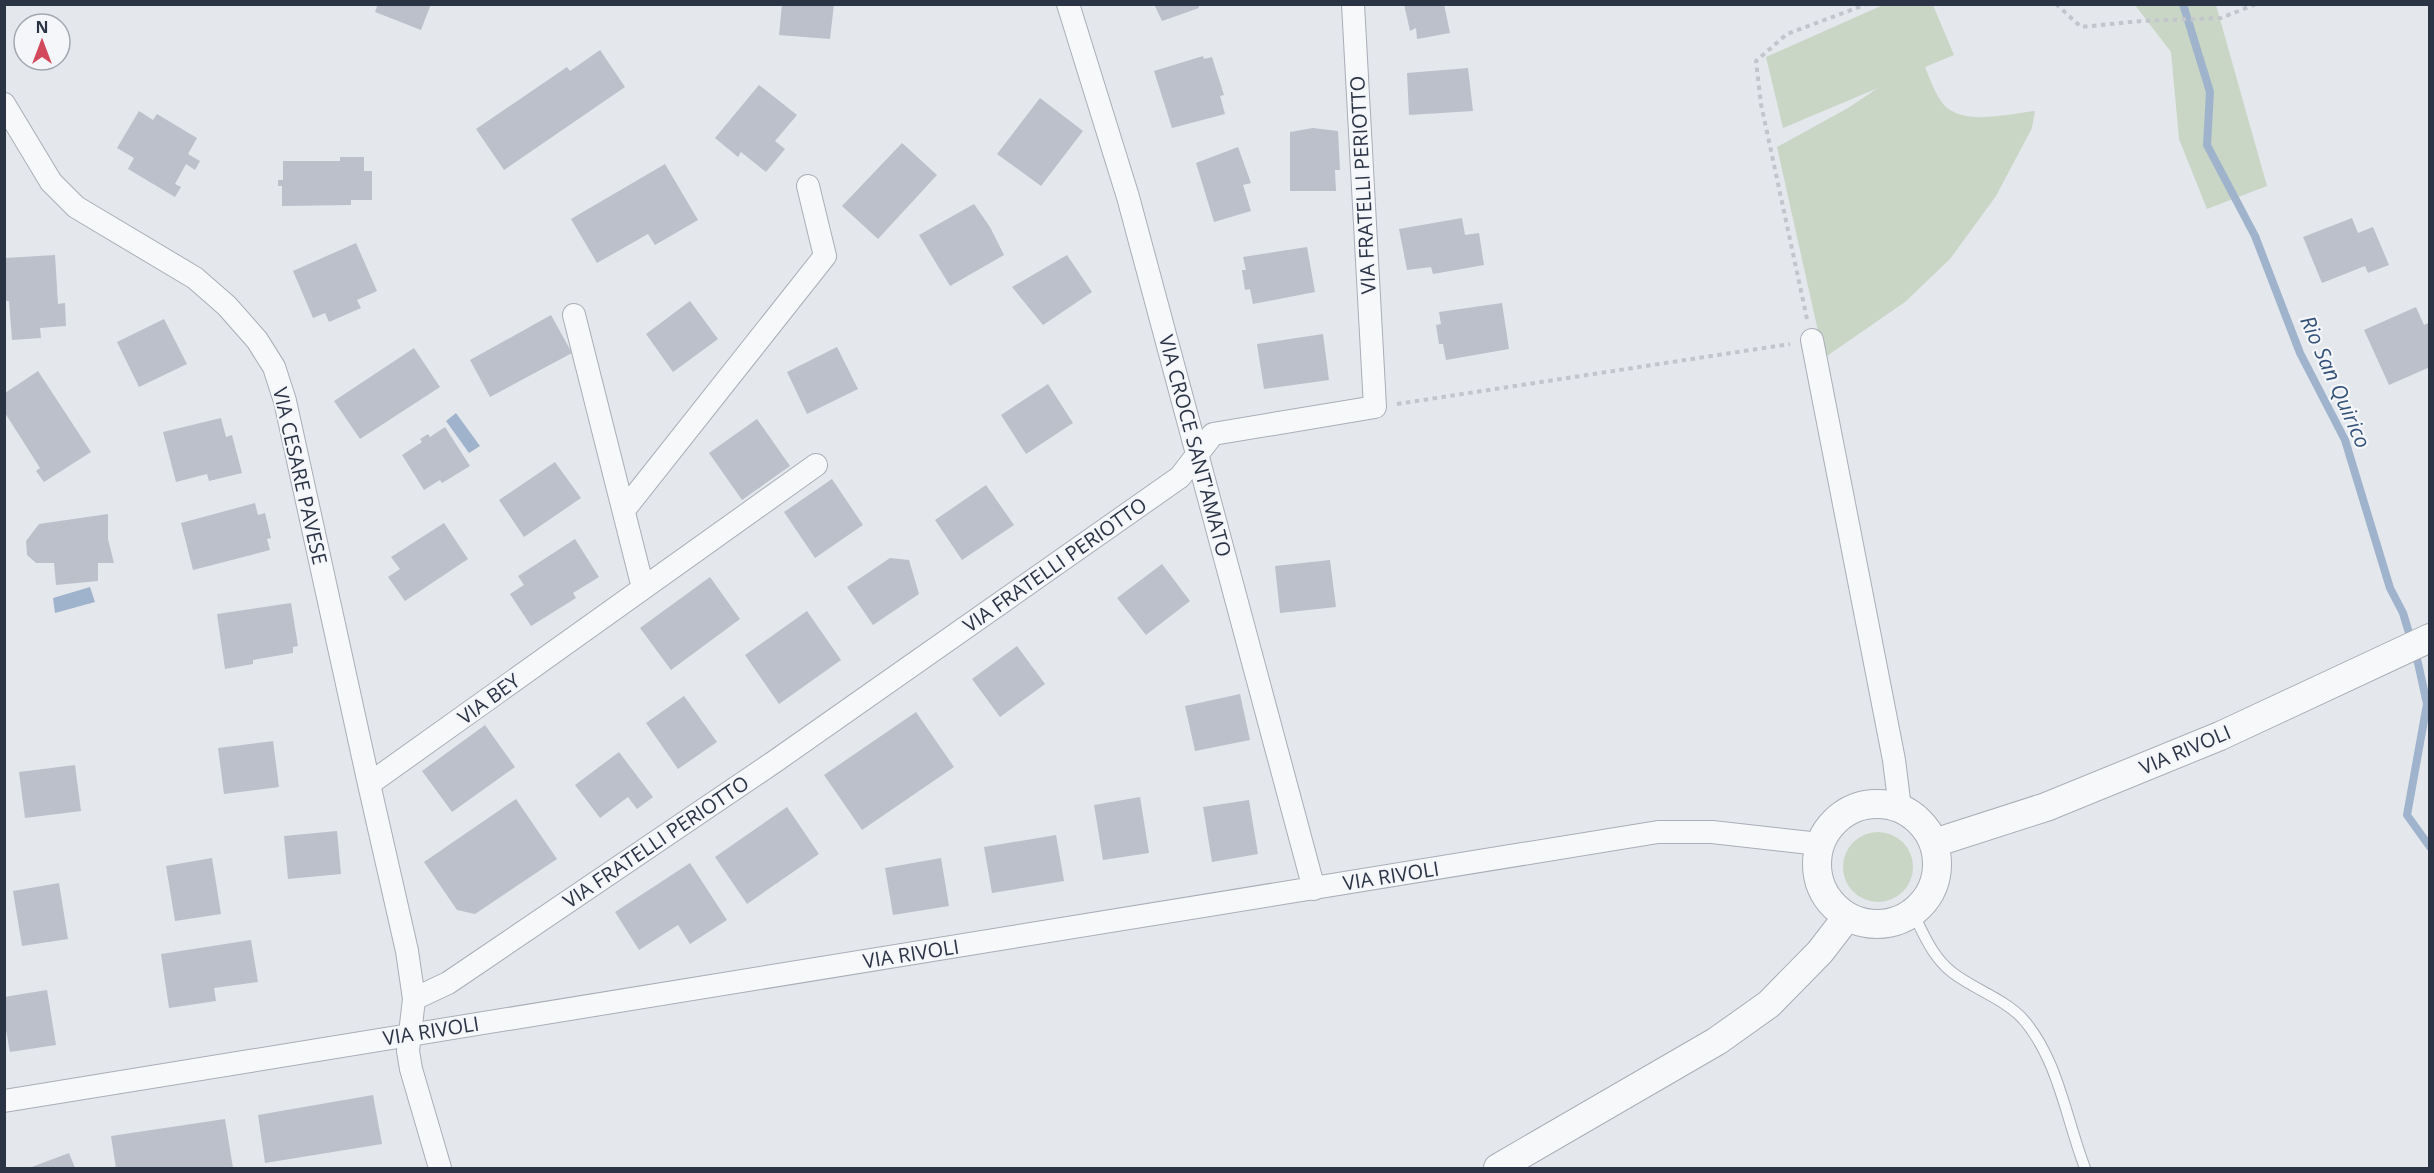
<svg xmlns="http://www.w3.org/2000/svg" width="2434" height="1173" viewBox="0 0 2434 1173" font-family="'Open Sans',sans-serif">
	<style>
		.green { fill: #c9d6c5 }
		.water { fill: #9fb4cc }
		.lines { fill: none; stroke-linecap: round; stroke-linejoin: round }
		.stream { stroke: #9fb4cc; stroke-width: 8 }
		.building { fill: #bbc0ca }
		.service-casing { stroke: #a9aeb7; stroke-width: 12 }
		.minor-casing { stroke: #a9aeb7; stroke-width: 24 }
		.tertiary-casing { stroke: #a9aeb7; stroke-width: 30 }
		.path { stroke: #c2c5cb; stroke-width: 4; stroke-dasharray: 4.5 4.5; stroke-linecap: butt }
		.service { stroke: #f7f8fa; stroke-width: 10 }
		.minor { stroke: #f7f8fa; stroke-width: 22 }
		.tertiary { stroke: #f7f8fa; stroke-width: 28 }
		.labels { text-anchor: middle; stroke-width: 4.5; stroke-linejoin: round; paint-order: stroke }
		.street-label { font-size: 20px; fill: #2b3445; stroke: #f4f6f9 }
		.water-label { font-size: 21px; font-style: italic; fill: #34527a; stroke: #f4f6f9 }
	</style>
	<rect width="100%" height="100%" fill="#e4e7ec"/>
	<path class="green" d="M 1883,5 L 1933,5 L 1954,55 L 1925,67 C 1930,79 1936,96 1944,105 C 1964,126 2008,114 2035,111 L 2032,128 L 1996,196 L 1950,259 L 1905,302 L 1824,358 L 1777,147 L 1848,108 L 1878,88 L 1783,128 L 1766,57 Z
		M 2135,5 L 2216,5 L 2267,186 L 2207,209 L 2179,139 L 2171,52 Z
		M1843 867a35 35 0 1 1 70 0a35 35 0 1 1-70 0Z"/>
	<path class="water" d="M 456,413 L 480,446 L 469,453 L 446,421 Z
		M 90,587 L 95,602 L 55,613 L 53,598 Z"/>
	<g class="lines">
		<path class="stream" d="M 2183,4 L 2210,92 L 2207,145 L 2255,236 L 2300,353 L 2345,440 L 2390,588 L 2403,613 L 2418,663 L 2427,704 L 2407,815 L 2430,847"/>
	</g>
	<path class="building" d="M 378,4 L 431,4 L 421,30 L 375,12 Z
		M 782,4 L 834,4 L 830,39 L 779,35 Z
		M 1154,4 L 1198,4 L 1199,8 L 1162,21 Z
		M 1404,4 L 1444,4 L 1450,33 L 1417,39 L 1416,28 L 1410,31 Z
		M 600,50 L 625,87 L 504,170 L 476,129 L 567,67 L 570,71 Z
		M 1203,56 L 1204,59 L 1212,57 L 1224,95 L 1220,96 L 1225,114 L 1172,128 L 1154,71 Z
		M 1468,68 L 1473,111 L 1409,115 L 1407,73 Z
		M 759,85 L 797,115 L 775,141 L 785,149 L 766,172 L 741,152 L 738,157 L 715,138 Z
		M 1040,98 L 1083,131 L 1041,186 L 997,154 Z
		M 139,111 L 153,120 L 157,114 L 197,138 L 188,154 L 200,161 L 195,170 L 186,164 L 175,184 L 181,187 L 175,197 L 128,169 L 134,158 L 117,148 Z
		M 1313,128 L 1338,131 L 1340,170 L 1335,170 L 1336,191 L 1290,191 L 1290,132 Z
		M 902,143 L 937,175 L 878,239 L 842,206 Z
		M 1238,147 L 1251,183 L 1243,185 L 1251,211 L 1214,222 L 1196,163 Z
		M 340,157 L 364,157 L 364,171 L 372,171 L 372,200 L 351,200 L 351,205 L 282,206 L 282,186 L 278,186 L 278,180 L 283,180 L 283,161 L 340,161 Z
		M 665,164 L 698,220 L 655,245 L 648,234 L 597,263 L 571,219 Z
		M 974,204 L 990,227 L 1004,255 L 950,286 L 919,235 Z
		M 1462,218 L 1465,235 L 1479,233 L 1484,265 L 1433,274 L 1431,267 L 1407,270 L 1399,229 Z
		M 2352,218 L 2358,233 L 2373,227 L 2389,265 L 2368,273 L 2365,266 L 2322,283 L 2303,237 Z
		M 356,243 L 377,291 L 357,300 L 361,308 L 329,322 L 325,313 L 313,318 L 293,271 Z
		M 1307,247 L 1315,292 L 1253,304 L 1250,289 L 1245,290 L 1242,270 L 1246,270 L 1243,257 Z
		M 55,255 L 58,304 L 65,303 L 66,326 L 40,328 L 41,338 L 12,340 L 9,301 L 5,301 L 5,258 Z
		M 1067,255 L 1092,292 L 1043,325 L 1012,287 Z
		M 690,301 L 718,339 L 673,372 L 646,334 Z
		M 1502,303 L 1509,349 L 1446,360 L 1443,344 L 1439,344 L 1436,325 L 1441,324 L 1439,312 Z
		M 2416,307 L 2424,325 L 2430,322 L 2430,367 L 2389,385 L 2364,330 Z
		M 551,315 L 572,353 L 490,397 L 470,360 Z
		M 164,319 L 187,364 L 139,387 L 117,342 Z
		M 1323,334 L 1329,380 L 1264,389 L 1257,344 Z
		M 837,347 L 858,389 L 807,414 L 787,372 Z
		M 414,348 L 440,387 L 360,439 L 334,401 Z
		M 38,371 L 91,452 L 44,482 L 36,471 L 40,468 L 5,413 L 5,393 Z
		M 1048,384 L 1073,423 L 1026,454 L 1001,415 Z
		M 221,418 L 226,437 L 232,435 L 242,473 L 209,481 L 207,474 L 176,482 L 163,432 Z
		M 757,419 L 790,466 L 742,500 L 709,453 Z
		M 445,427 L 470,466 L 442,483 L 440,480 L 424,490 L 402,455 L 422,442 L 420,439 L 428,434 L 430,437 Z
		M 555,462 L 581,498 L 524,537 L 499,500 Z
		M 832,479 L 863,525 L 815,558 L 784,512 Z
		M 986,485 L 1014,525 L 962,560 L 935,520 Z
		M 255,503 L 258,515 L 265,513 L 271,538 L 267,539 L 270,550 L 193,570 L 181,523 Z
		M 108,514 L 108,539 L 114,563 L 98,563 L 98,581 L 56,585 L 54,563 L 36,563 L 27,555 L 26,541 L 39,524 Z
		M 444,523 L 468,559 L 405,601 L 388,577 L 400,569 L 391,557 Z
		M 575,539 L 599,577 L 573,593 L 576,598 L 531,626 L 510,594 L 524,585 L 518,576 Z
		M 890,558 L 909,560 L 919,594 L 873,625 L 847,587 Z
		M 1330,560 L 1336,607 L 1280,613 L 1275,566 Z
		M 1162,564 L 1190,601 L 1146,635 L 1117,598 Z
		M 710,577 L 740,619 L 671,670 L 640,628 Z
		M 291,603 L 298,646 L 293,647 L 293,653 L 253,660 L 253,664 L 225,669 L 217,614 Z
		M 807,611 L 841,660 L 779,704 L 745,655 Z
		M 1017,646 L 1045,684 L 1000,717 L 972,679 Z
		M 1240,694 L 1250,740 L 1195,751 L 1185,706 Z
		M 684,696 L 717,742 L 678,769 L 646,723 Z
		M 916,712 L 954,767 L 862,830 L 824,775 Z
		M 485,725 L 515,767 L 452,812 L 422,771 Z
		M 273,741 L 279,787 L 224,794 L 218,748 Z
		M 619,752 L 653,797 L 637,809 L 628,797 L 600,818 L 575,785 Z
		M 75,765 L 81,811 L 25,818 L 19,772 Z
		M 1140,797 L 1149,853 L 1103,860 L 1094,805 Z
		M 516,799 L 557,859 L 475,914 L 457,910 L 424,862 Z
		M 1249,800 L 1258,854 L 1212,862 L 1203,807 Z
		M 787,807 L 819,854 L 747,904 L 715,857 Z
		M 337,831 L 341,874 L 288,879 L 284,836 Z
		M 1056,835 L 1064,881 L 992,893 L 984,847 Z
		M 212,858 L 221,914 L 175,921 L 166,866 Z
		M 941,858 L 949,906 L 893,915 L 885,868 Z
		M 690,863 L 727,920 L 690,944 L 678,925 L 639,950 L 615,912 Z
		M 59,883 L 68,939 L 22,946 L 13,891 Z
		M 251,940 L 258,982 L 214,988 L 216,1001 L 169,1008 L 161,954 Z
		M 47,990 L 56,1045 L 10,1052 L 4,1020 L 4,997 Z
		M 373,1095 L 382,1144 L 265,1163 L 258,1115 Z
		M 225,1119 L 233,1168 L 116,1168 L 111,1136 Z
		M 69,1153 L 75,1168 L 29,1168 Z"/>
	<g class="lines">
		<g class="service-casing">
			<path id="service" d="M 1913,913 C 1924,935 1933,958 1953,973 C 1974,989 2004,999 2022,1018 C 2058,1058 2066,1119 2085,1168"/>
		</g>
		<g class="minor-casing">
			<path id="minor" d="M 1068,4 L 1128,197 L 1314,889
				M 4,104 L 51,182 L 76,207 L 195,278 L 227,306 L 257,340 L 274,367 L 285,401 L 369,784
				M 574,315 L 643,588
				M 1812,340 L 1894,760 L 1900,808
				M 624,510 L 825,256 L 808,186
				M 414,999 L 448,983 L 774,762 L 1180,477 L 1213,434 L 1375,407 L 1353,4
				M 4,1101 L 1658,832 L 1712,832 L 1819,844
				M 440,1168 L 411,1069 L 408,1051 L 414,999 L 407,951 L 369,784 L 816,465"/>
		</g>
		<g class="tertiary-casing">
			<path id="tertiary" d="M1817 864a60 60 0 1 1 120 0a60 60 0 1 1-120 0Z
				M 1934,843 L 2046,807 L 2220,736 L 2430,638
				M 1498,1168 L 1717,1041 L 1769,1004 L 1820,952 L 1847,917"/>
		</g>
		<path class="path" d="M 2056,4 L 2081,27 L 2141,21 L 2221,18 L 2256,4
			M 1807,319 L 1761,104 L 1756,61 L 1787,34 L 1867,4
			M 1397,404 L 1790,344"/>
		<use href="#service" class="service"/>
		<use href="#minor" class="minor"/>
		<use href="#tertiary" class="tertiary"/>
	</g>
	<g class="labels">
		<g class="street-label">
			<text transform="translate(1363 185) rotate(-93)" y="7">VIA FRATELLI PERIOTTO</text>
			<text transform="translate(1195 446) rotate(75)" y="7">VIA CROCE SANT'AMATO</text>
			<text transform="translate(300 476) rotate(77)" y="7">VIA CESARE PAVESE</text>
			<text transform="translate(1055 565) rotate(-35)" y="7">VIA FRATELLI PERIOTTO</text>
			<text transform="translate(489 699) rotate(-36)" y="7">VIA BEY</text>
			<text transform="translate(2185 750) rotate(-23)" y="7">VIA RIVOLI</text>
			<text transform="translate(656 842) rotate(-34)" y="7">VIA FRATELLI PERIOTTO</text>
			<text transform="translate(1391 876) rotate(-9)" y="7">VIA RIVOLI</text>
			<text transform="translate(911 954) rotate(-9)" y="7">VIA RIVOLI</text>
			<text transform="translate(431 1031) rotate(-9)" y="7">VIA RIVOLI</text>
		</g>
		<g class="water-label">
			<text transform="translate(2335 382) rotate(66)" y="7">Rio San Quirico</text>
		</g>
	</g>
	<rect width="2434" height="1173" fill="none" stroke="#2b3445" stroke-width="12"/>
	<g transform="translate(42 42)"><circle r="28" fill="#f4f6f9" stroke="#a4a8b1" stroke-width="1.5"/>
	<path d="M0-4.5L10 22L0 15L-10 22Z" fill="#d1495b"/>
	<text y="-9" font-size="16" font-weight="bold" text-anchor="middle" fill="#2b3445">N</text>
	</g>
</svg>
